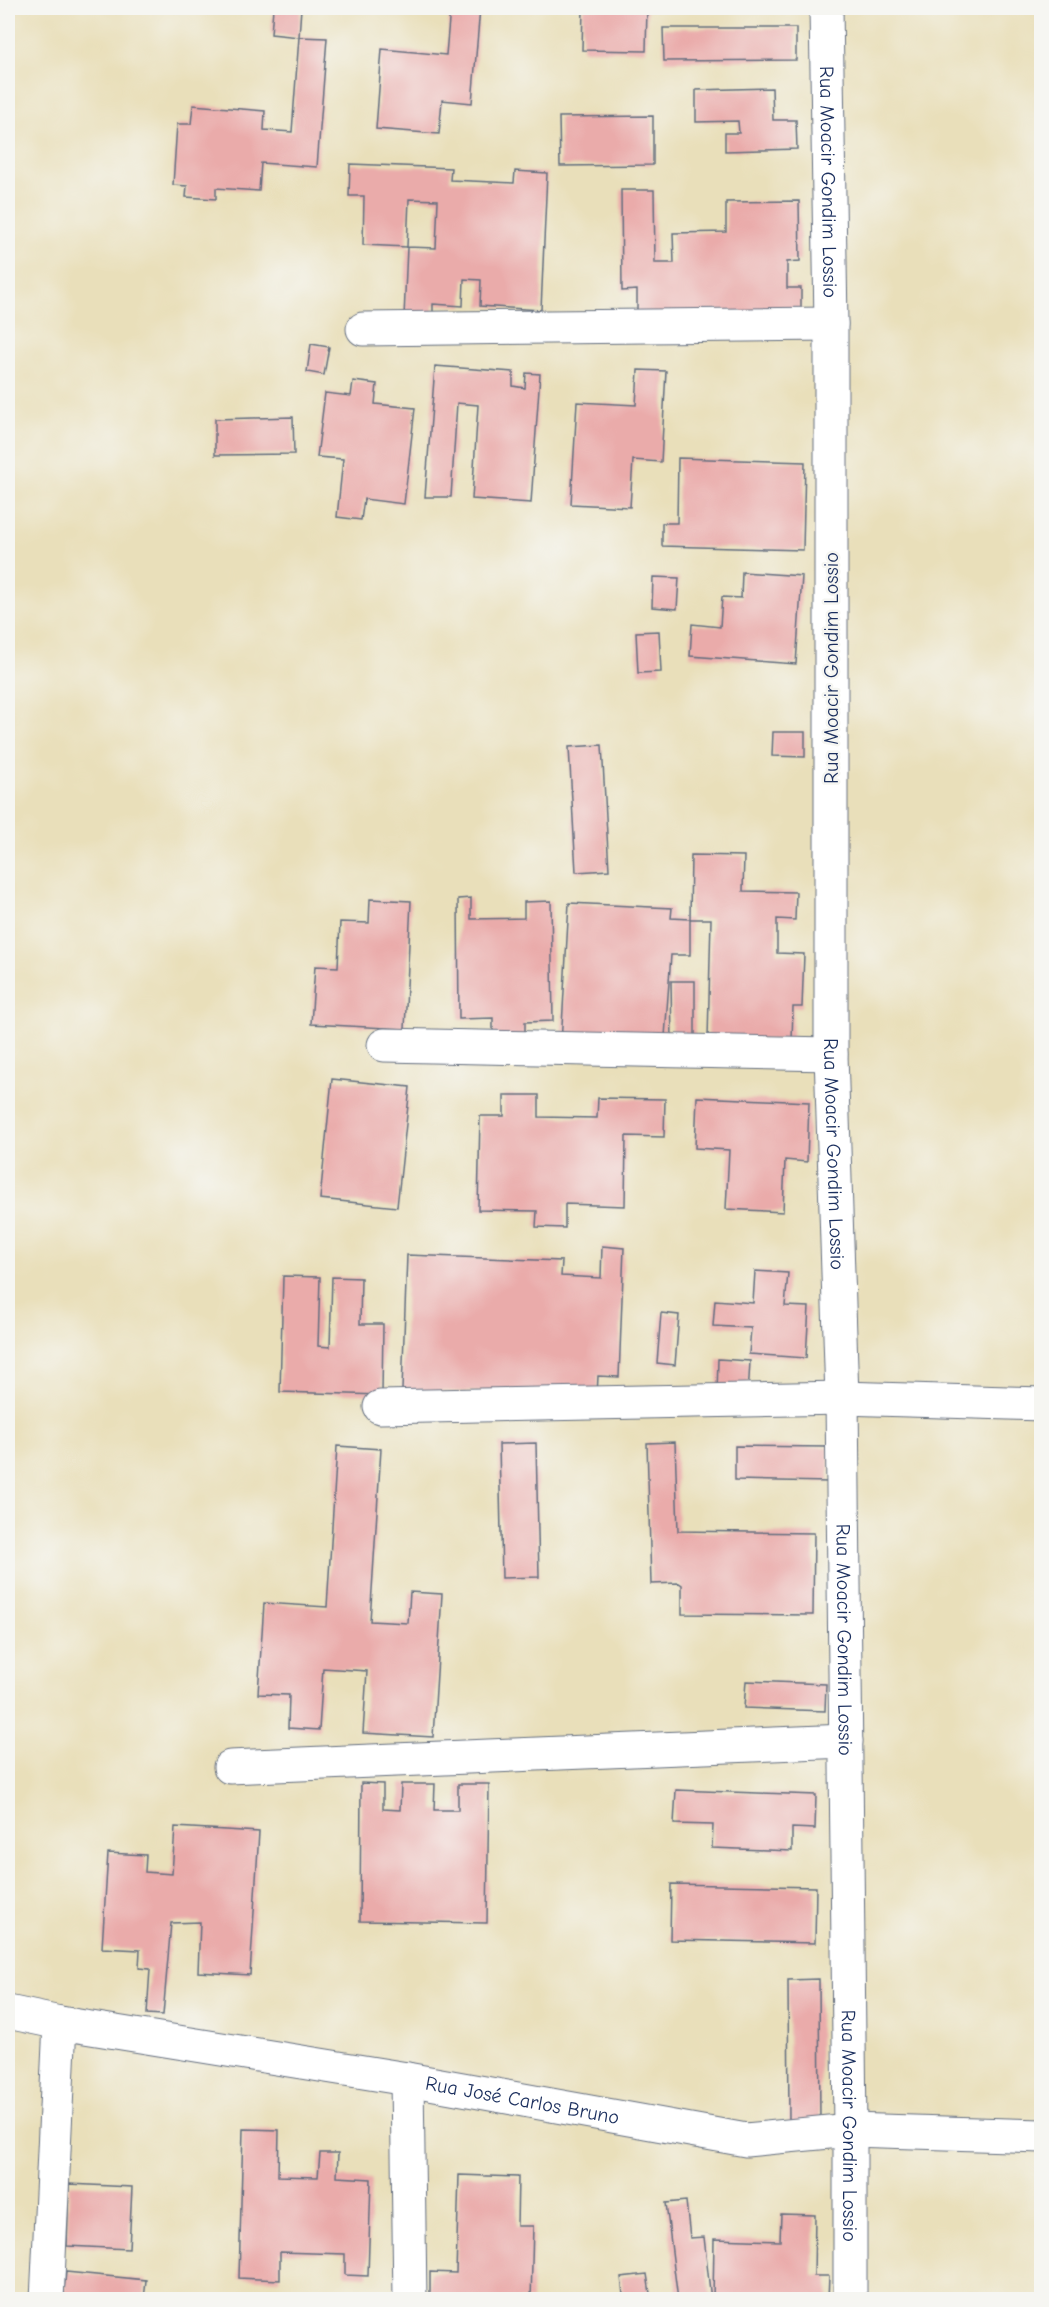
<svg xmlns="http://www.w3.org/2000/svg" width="1049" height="2307" viewBox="0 0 1049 2307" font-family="'Comic Neue',sans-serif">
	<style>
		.building { fill: #eaabaa }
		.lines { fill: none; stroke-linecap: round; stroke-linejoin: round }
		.minor-casing { stroke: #636d7e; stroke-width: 35 }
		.minor { stroke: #fff; stroke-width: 33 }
		.labels { text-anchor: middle; stroke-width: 5; stroke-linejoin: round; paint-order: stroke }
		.street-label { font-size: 20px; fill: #1b2f5e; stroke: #f6f6f2 }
	</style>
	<rect width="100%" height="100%" fill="#f6f6f2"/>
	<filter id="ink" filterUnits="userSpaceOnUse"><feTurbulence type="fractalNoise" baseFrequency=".0167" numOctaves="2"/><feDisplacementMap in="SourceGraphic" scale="12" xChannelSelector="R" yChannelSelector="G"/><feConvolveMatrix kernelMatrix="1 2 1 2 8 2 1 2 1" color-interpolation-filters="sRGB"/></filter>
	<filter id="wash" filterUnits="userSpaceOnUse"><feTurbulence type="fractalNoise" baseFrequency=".008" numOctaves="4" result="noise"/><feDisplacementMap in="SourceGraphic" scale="24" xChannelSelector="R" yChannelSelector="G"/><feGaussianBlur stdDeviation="1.35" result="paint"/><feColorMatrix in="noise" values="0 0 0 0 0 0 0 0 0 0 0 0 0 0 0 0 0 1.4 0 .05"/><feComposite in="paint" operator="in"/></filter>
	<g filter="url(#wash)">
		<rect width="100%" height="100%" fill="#e9dfba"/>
		<g id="blocks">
			<path class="building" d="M 273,8 L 301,8 L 299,37 L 271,34 Z
				M 450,8 L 480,8 L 472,103 L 442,100 L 439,134 L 376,129 L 382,49 L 446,55 Z
				M 583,8 L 647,8 L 646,51 L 582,50 Z
				M 663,28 L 796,28 L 796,60 L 664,61 Z
				M 299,37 L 327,38 L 317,167 L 261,163 L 259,191 L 216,188 L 216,199 L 186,197 L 187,186 L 173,185 L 177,124 L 191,124 L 193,105 L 265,111 L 264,130 L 292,132 Z
				M 772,88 L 773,120 L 796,120 L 797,149 L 725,151 L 725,133 L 739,133 L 738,121 L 696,122 L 696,90 Z
				M 653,116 L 653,165 L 560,166 L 559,117 Z
				M 350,164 L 451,168 L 450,180 L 514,183 L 515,171 L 547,173 L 541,310 L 480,306 L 481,280 L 464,279 L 463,306 L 433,304 L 433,318 L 404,317 L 407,247 L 436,248 L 438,200 L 409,199 L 407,247 L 363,245 L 364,196 L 349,196 Z
				M 621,190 L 654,190 L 655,263 L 674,263 L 673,233 L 726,232 L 726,202 L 799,201 L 800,261 L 787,262 L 787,288 L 801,288 L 801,318 L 637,321 L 637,290 L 622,291 Z
				M 311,344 L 329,347 L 324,375 L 307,372 Z
				M 435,366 L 513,372 L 513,386 L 525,388 L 526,373 L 540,374 L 531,503 L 472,499 L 478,405 L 457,403 L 451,497 L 425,497 Z
				M 638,370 L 666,371 L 661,462 L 633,460 L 630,507 L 571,504 L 577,402 L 636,405 Z
				M 353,381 L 377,384 L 375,404 L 415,408 L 404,504 L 364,499 L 361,520 L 337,517 L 343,459 L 317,457 L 325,393 L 351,396 Z
				M 293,417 L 294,454 L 215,455 L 215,419 Z
				M 678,458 L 805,462 L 803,550 L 662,546 L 662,523 L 677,523 Z
				M 742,572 L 802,576 L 796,664 L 690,656 L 692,624 L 720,627 L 722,597 L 741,598 Z
				M 653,577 L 679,578 L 677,609 L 652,607 Z
				M 659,631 L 661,672 L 638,673 L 636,632 Z
				M 773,732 L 805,732 L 805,757 L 772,756 Z
				M 602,745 L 609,870 L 576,872 L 569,747 Z
				M 691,855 L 744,856 L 743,891 L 796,892 L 795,920 L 777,919 L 777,953 L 804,954 L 802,1007 L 793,1007 L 792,1041 L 708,1038 L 711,919 L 690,919 Z
				M 471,898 L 471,919 L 524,918 L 524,902 L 551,901 L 553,1021 L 525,1022 L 525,1041 L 493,1041 L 493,1018 L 459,1019 L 458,899 Z
				M 370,899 L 411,901 L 405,1029 L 311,1024 L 315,966 L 338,967 L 340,922 L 369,923 Z
				M 569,903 L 672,908 L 671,918 L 690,919 L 690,955 L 671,955 L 664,1050 L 561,1044 Z
				M 671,981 L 695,981 L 695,1043 L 672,1042 Z
				M 332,1079 L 410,1087 L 397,1207 L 320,1199 Z
				M 504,1095 L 539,1095 L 539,1117 L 597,1118 L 598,1098 L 665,1099 L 664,1137 L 626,1136 L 625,1206 L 565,1204 L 565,1228 L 536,1227 L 537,1211 L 478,1210 L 480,1116 L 504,1116 Z
				M 697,1097 L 809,1102 L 807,1162 L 785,1160 L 783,1212 L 726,1209 L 729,1150 L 695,1148 Z
				M 602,1246 L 624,1248 L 619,1377 L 598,1376 L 597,1396 L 402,1390 L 407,1255 L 562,1261 L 561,1276 L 601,1278 Z
				M 755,1271 L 788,1273 L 785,1306 L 809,1307 L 806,1358 L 749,1354 L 751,1328 L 713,1326 L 715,1300 L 753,1303 Z
				M 283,1276 L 320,1277 L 318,1346 L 330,1347 L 332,1277 L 361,1278 L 360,1324 L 383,1324 L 382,1395 L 280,1392 Z
				M 661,1313 L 679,1315 L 675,1365 L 657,1363 Z
				M 718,1359 L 750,1361 L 748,1396 L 717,1394 Z
				M 675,1442 L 678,1531 L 814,1533 L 813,1615 L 682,1614 L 682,1585 L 679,1583 L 651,1584 L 647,1443 Z
				M 536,1443 L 539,1577 L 502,1578 L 499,1444 Z
				M 337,1446 L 381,1449 L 370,1621 L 408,1623 L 410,1592 L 442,1594 L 433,1737 L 363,1733 L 367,1671 L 323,1668 L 319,1730 L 288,1728 L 289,1695 L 258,1694 L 264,1603 L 327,1607 Z
				M 735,1446 L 829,1447 L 829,1482 L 735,1480 Z
				M 746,1681 L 826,1684 L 825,1711 L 744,1708 Z
				M 361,1783 L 383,1784 L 383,1809 L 400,1810 L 401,1784 L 435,1784 L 434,1810 L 458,1810 L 458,1784 L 489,1784 L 487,1923 L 360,1921 Z
				M 676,1790 L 816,1795 L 815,1829 L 792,1828 L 792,1851 L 712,1848 L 713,1825 L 674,1824 Z
				M 175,1827 L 259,1832 L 250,1975 L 198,1972 L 200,1922 L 171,1923 L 163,2015 L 147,2014 L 150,1969 L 139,1968 L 140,1950 L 102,1948 L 108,1853 L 146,1855 L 145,1872 L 172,1874 Z
				M 671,1884 L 816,1887 L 815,1943 L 670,1940 Z
				M 819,1979 L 820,2123 L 789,2123 L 788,1980 Z
				M 243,2129 L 279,2130 L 278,2176 L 318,2177 L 320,2153 L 338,2153 L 337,2177 L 371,2179 L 368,2276 L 345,2275 L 345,2254 L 280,2252 L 280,2280 L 239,2278 Z
				M 459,2175 L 518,2177 L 517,2226 L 533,2226 L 531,2300 L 430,2300 L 430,2272 L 456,2273 Z
				M 69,2184 L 132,2187 L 129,2249 L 67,2246 Z
				M 686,2201 L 690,2238 L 704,2237 L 711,2300 L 678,2300 L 666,2203 Z
				M 781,2214 L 815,2215 L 814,2276 L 829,2276 L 828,2300 L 713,2300 L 714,2239 L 780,2241 Z
				M 66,2272 L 146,2280 L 144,2300 L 63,2300 Z
				M 647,2274 L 651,2300 L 602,2300 L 623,2295 L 621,2277 Z"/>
		</g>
	</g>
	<g filter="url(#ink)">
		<use href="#blocks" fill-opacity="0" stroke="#636d7e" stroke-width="1.5"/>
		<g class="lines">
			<g class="minor-casing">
				<g id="minor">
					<path id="s1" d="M 826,8 L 831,324 L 831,1054 L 842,1398 L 850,2130 L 850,2300"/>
					<path d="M 363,329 L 831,324"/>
					<path d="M 384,1045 L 831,1054"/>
					<path d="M 380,1407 L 842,1398 L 1042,1404"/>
					<path d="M 230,1767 L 846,1741"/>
					<path id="s2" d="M 8,2012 L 60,2023 L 407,2079 L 746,2140 L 850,2130 L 1042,2136"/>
					<path d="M 407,2079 L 410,2300"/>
					<path d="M 47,2300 L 60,2023"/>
				</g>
			</g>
			<use href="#minor" class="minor"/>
		</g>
	</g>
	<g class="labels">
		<g class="street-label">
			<text dy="7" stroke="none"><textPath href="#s1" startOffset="174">Rua Moacir Gondim Lossio</textPath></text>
			<text transform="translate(831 668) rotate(-90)" y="7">Rua Moacir Gondim Lossio</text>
			<text dy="7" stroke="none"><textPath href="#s1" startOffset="1146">Rua Moacir Gondim Lossio</textPath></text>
			<text dy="7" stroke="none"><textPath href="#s1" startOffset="1632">Rua Moacir Gondim Lossio</textPath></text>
			<text dy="7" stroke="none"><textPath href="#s2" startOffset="522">Rua José Carlos Bruno</textPath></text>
			<text dy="7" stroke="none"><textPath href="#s1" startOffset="2118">Rua Moacir Gondim Lossio</textPath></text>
		</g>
	</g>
	<rect width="1049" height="2307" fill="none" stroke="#f6f6f2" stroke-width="30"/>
</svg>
